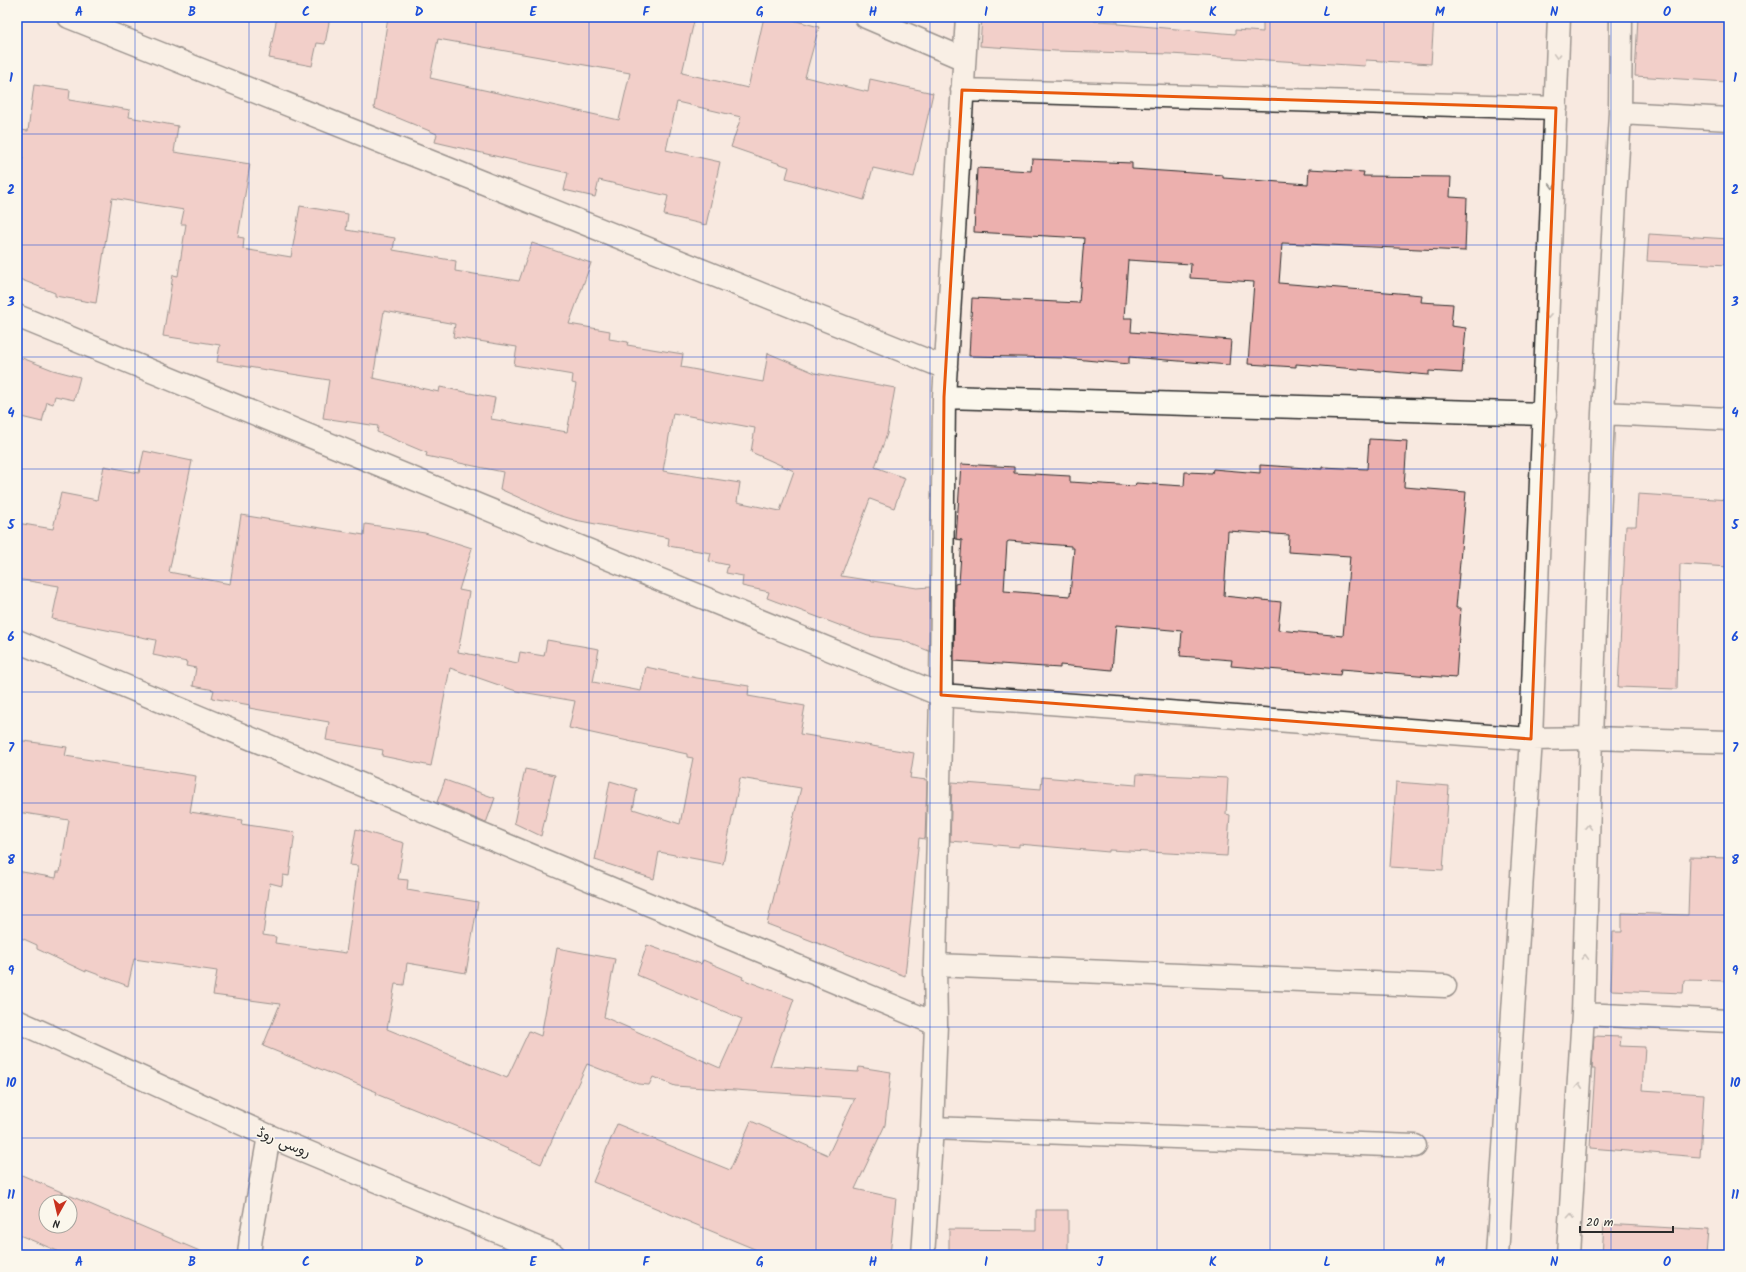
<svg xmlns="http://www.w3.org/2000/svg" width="1746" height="1272" viewBox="0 0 1746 1272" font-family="Kalam,'Playpen Sans Arabic',sans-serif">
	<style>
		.building { fill: #ecb0ae; stroke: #2b2b2b; fill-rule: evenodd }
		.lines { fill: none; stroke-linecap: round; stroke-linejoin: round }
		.minor-casing { stroke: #2b2b2b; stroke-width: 25 }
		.major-casing { stroke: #2b2b2b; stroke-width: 25 }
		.minor { stroke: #fbf7ec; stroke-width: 22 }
		.major { stroke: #fbf7ec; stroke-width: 22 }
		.oneway { stroke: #93918c }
		.marked { fill: none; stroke: #e8590c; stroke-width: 3; stroke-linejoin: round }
		.grid { fill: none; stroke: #1d4ed8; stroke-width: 1; stroke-opacity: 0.55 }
		.labels { text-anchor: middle; stroke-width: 3; stroke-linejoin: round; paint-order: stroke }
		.street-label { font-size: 14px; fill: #2b2b2b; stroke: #fbf7ec }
		.neatline { fill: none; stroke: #1d4ed8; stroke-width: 1.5 }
		.grid-label { font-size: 13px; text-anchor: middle; font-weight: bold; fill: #1d4ed8 }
	</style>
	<rect width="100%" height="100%" fill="#f8e9e0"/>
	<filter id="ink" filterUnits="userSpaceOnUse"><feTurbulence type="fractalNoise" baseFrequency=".025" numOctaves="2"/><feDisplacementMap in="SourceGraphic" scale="8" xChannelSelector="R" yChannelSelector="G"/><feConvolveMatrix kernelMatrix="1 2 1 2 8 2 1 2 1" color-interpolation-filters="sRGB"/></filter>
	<g filter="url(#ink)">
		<path class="building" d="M 277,17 L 330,17 L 325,44 L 317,43 L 312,66 L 269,58 Z
			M 388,17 L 695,17 L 682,73 L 748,88 L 764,17 L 782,17 L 819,27 L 805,77 L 868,92 L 870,79 L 933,93 L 914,177 L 873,168 L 864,200 L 786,178 L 789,167 L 731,147 L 741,117 L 677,102 L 666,150 L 720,162 L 706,225 L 664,215 L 668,196 L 599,180 L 595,197 L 564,190 L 568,173 L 435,142 L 437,134 L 374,108 ZM 438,39 L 630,73 L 619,120 L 430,78 Z
			M 982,17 L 1094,17 L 1094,21 L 1118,22 L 1118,24 L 1235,34 L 1235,30 L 1263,32 L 1263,17 L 1434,17 L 1431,64 L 1366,60 L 1365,66 L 1170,54 L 1056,51 L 980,46 Z
			M 1638,17 L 1729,17 L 1727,82 L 1635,76 Z
			M 34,85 L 70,90 L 69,100 L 130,110 L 129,117 L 178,126 L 174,152 L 250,164 L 238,237 L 244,238 L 243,249 L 291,257 L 300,206 L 348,214 L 346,230 L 395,238 L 393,250 L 456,261 L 455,271 L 519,281 L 532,243 L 591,263 L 569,324 L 610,331 L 609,339 L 628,342 L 627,345 L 683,354 L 681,367 L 763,382 L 768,353 L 815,373 L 895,388 L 887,434 L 875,467 L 905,478 L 894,508 L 870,499 L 841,576 L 917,588 L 930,587 L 929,651 L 901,640 L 868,636 L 767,598 L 769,592 L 742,586 L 743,576 L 726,573 L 728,565 L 709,561 L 711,553 L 668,546 L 669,538 L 575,520 L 555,514 L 500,489 L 503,472 L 426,456 L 427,453 L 377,432 L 378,426 L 323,418 L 329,380 L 217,362 L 220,345 L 163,336 L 173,275 L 178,276 L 186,224 L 181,224 L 184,210 L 112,198 L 96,303 L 55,296 L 55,293 L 17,278 L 17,192 L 23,157 L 17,156 L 21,130 L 28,131 ZM 384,311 L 455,324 L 453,337 L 517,347 L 514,365 L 573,375 L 572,383 L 576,384 L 567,432 L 491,419 L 495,398 L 440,387 L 439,392 L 373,378 ZM 673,413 L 755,428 L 751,452 L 794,471 L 780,511 L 737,502 L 740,483 L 663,471 Z
			M 1032,159 L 1132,163 L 1132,169 L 1223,175 L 1223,178 L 1308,184 L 1309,169 L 1364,172 L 1363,176 L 1451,177 L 1450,197 L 1467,198 L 1465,251 L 1282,243 L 1279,283 L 1422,295 L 1421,302 L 1453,304 L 1451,326 L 1466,328 L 1462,373 L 1429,371 L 1429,375 L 1296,364 L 1296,367 L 1248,364 L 1254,282 L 1190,278 L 1191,264 L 1128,260 L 1124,318 L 1132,318 L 1131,332 L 1231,340 L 1229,365 L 1129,357 L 1129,364 L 1063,358 L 969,356 L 972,298 L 1079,303 L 1084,238 L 974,232 L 977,168 L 1031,171 Z
			M 1649,234 L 1729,239 L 1729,265 L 1647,261 Z
			M 17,356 L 53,370 L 80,377 L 74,400 L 55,396 L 53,404 L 47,402 L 42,422 L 17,416 Z
			M 1369,439 L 1407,441 L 1404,487 L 1466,492 L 1456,608 L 1461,608 L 1456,678 L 1341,669 L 1340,675 L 1231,666 L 1232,660 L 1180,656 L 1182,631 L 1116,625 L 1112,670 L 1060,665 L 1060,668 L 954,661 L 955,584 L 959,583 L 962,540 L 956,539 L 961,464 L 1014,467 L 1014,473 L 1070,476 L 1070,482 L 1135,486 L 1136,483 L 1184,486 L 1185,472 L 1212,473 L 1213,469 L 1260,473 L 1260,465 L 1322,469 L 1322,467 L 1367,469 ZM 1228,531 L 1289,535 L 1288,552 L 1350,556 L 1343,636 L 1278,630 L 1281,602 L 1224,596 ZM 1009,541 L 1071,546 L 1071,548 L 1074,548 L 1070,596 L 1004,591 L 1007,542 Z
			M 144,451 L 192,461 L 169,572 L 230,584 L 241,515 L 364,535 L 365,524 L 425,533 L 472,548 L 459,590 L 469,592 L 458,652 L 518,663 L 520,652 L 544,656 L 547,640 L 599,649 L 593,682 L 641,691 L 646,667 L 697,678 L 749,686 L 748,696 L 805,706 L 800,734 L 914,753 L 910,778 L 927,780 L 925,839 L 919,838 L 905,976 L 767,924 L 801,788 L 740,778 L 723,864 L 659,852 L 654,879 L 595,860 L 610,781 L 637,789 L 633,809 L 680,824 L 693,758 L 687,757 L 687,754 L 569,728 L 575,701 L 516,691 L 450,668 L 431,766 L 382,756 L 383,750 L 326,740 L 329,722 L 249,708 L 250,705 L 212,698 L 214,690 L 193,686 L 196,668 L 186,666 L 187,662 L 153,655 L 156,640 L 52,619 L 59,586 L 17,579 L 17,523 L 53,529 L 61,493 L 97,500 L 104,466 L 139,473 Z
			M 1638,494 L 1729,500 L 1729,567 L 1680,564 L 1677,689 L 1618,687 L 1626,526 L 1636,526 Z
			M 17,740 L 67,747 L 65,756 L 196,776 L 190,812 L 242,820 L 241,824 L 295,832 L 289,876 L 283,875 L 282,886 L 270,883 L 263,935 L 276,937 L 275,943 L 346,953 L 358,866 L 350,865 L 356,829 L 404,843 L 398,879 L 408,880 L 407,890 L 478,902 L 466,973 L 407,963 L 404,985 L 395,984 L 387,1029 L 507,1078 L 529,1031 L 541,1036 L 557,948 L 615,959 L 604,1017 L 720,1068 L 742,1019 L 637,975 L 647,945 L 701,964 L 703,960 L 743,977 L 742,979 L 794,999 L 770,1066 L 858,1072 L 859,1067 L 891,1072 L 885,1125 L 855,1189 L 896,1198 L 890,1255 L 769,1255 L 593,1182 L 617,1124 L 730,1170 L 751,1121 L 828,1155 L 855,1098 L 675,1086 L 653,1077 L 649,1085 L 638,1084 L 587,1064 L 541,1164 L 461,1128 L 376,1094 L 377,1092 L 263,1046 L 280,1004 L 213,995 L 217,971 L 134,959 L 128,986 L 86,970 L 86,972 L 37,949 L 37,945 L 17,936 L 17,871 L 56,878 L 57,872 L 60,872 L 69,820 L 17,812 Z
			M 525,769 L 555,775 L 541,836 L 514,823 Z
			M 1137,774 L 1228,778 L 1226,814 L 1230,815 L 1227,856 L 1109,850 L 1109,852 L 1019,844 L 1019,847 L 950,841 L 952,782 L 1041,789 L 1042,777 L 1136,785 Z
			M 445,780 L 495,798 L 486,823 L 437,802 Z
			M 1396,782 L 1449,786 L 1443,870 L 1390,867 Z
			M 1690,857 L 1729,858 L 1729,981 L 1684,980 L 1683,993 L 1611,990 L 1613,932 L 1622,932 L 1622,913 L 1688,915 Z
			M 1594,1036 L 1621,1037 L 1620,1046 L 1645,1047 L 1642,1090 L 1704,1094 L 1700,1157 L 1590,1148 L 1595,1069 L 1592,1069 Z
			M 17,1173 L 209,1255 L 67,1255 L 17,1234 ZM 46,1202 L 70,1202 L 70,1226 L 46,1226 Z
			M 1036,1210 L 1068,1210 L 1068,1255 L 949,1253 L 949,1229 L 1036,1230 Z
			M 1604,1224 L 1708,1230 L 1706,1255 L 1602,1255 Z"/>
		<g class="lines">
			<g class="minor-casing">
				<path id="minor" d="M 69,17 L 946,368
					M 866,17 L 964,59
					M 962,90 L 1556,108
					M 1620,113 L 1729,119
					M 17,316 L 941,695 L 1531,739 L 1591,738 L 1729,742
					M 944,397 L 1545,414
					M 1603,413 L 1729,419
					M 17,641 L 936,1024
					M 935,965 L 1445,986
					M 1583,1014 L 1729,1021
					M 932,1128 L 1415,1146
					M 249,1255 L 251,1237 L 269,1136
					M 923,1255 L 932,1128 L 936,1024 L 935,965 L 941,695 L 944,397 L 967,17
					M 1497,1255 L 1531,739 L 1559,17
					M 1568,1255 L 1583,1014 L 1591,738 L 1603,413 L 1620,113 L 1621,17"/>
			</g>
			<g class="major-casing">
				<path id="major" d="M 17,1021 L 269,1136 L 554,1255"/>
			</g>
			<use href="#minor" class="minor"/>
			<use href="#major" class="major"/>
		</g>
		<defs><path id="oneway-chevron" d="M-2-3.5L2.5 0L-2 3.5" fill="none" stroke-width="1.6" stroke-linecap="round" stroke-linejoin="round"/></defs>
		<g class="oneway">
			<use href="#oneway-chevron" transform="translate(1557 56) rotate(92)"/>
			<use href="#oneway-chevron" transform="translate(1553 186) rotate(92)"/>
			<use href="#oneway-chevron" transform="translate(1548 316) rotate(92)"/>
			<use href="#oneway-chevron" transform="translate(1543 446) rotate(92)"/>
			<use href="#oneway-chevron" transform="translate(1588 827) rotate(-88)"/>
			<use href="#oneway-chevron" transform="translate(1585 957) rotate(-88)"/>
			<use href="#oneway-chevron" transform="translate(1579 1086) rotate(-86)"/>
			<use href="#oneway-chevron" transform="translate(1571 1216) rotate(-86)"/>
		</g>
	</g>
	<path d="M0 0H1746V1272H0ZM 962,90 L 1556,108 L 1531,739 L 941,695 L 944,397 Z" fill="#f8e9e0" fill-opacity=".55" fill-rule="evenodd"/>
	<path class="marked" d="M 962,90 L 1556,108 L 1531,739 L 941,695 L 944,397 Z"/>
	<path class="grid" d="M 135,17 L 135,1255M 249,17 L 249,1255M 362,17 L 362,1255M 476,17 L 476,1255M 589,17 L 589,1255M 703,17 L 703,1255M 816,17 L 816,1255M 930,17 L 930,1255M 1043,17 L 1043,1255M 1157,17 L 1157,1255M 1270,17 L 1270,1255M 1384,17 L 1384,1255M 1497,17 L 1497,1255M 1611,17 L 1611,1255M 17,134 L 1729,134M 17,245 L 1729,245M 17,357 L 1729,357M 17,469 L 1729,469M 17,580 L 1729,580M 17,692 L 1729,692M 17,803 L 1729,803M 17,915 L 1729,915M 17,1027 L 1729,1027M 17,1138 L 1729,1138"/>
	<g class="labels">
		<g class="street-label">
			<text transform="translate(284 1142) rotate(23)" y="5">روسی روڈ</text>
		</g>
	</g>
	<rect width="1746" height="1272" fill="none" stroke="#fbf7ec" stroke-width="44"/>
	<g transform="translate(58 1214) rotate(188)"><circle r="19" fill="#fbf7ec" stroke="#a8a59f"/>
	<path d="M0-3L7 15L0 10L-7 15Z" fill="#c8321e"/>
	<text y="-6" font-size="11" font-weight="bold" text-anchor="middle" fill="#2b2b2b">N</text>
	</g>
	<path d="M1580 1226v6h93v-6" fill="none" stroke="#2b2b2b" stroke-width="2"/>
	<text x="1586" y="1226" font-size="12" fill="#2b2b2b" stroke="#fbf7ec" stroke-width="3" paint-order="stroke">20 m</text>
	<rect x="22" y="22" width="1702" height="1228" class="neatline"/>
	<g class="grid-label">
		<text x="79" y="16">A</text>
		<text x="192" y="16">B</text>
		<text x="306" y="16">C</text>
		<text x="419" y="16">D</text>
		<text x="533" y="16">E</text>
		<text x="646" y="16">F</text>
		<text x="760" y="16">G</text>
		<text x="873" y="16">H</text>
		<text x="986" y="16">I</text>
		<text x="1100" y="16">J</text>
		<text x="1213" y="16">K</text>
		<text x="1327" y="16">L</text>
		<text x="1440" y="16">M</text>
		<text x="1554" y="16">N</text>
		<text x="1667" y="16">O</text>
		<text x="11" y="82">1</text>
		<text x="1735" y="82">1</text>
		<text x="11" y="194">2</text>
		<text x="1735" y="194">2</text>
		<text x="11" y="306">3</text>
		<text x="1735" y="306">3</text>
		<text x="11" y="417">4</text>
		<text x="1735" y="417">4</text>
		<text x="11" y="529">5</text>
		<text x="1735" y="529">5</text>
		<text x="11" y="641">6</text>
		<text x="1735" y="641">6</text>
		<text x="11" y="752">7</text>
		<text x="1735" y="752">7</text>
		<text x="11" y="864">8</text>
		<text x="1735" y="864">8</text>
		<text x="11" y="975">9</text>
		<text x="1735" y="975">9</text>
		<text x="11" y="1087">10</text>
		<text x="1735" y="1087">10</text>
		<text x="11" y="1199">11</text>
		<text x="1735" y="1199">11</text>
		<text x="79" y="1266">A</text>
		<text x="192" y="1266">B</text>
		<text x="306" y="1266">C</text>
		<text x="419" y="1266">D</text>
		<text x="533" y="1266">E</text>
		<text x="646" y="1266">F</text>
		<text x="760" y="1266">G</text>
		<text x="873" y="1266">H</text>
		<text x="986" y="1266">I</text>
		<text x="1100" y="1266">J</text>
		<text x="1213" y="1266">K</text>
		<text x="1327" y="1266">L</text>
		<text x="1440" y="1266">M</text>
		<text x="1554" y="1266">N</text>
		<text x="1667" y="1266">O</text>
	</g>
</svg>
